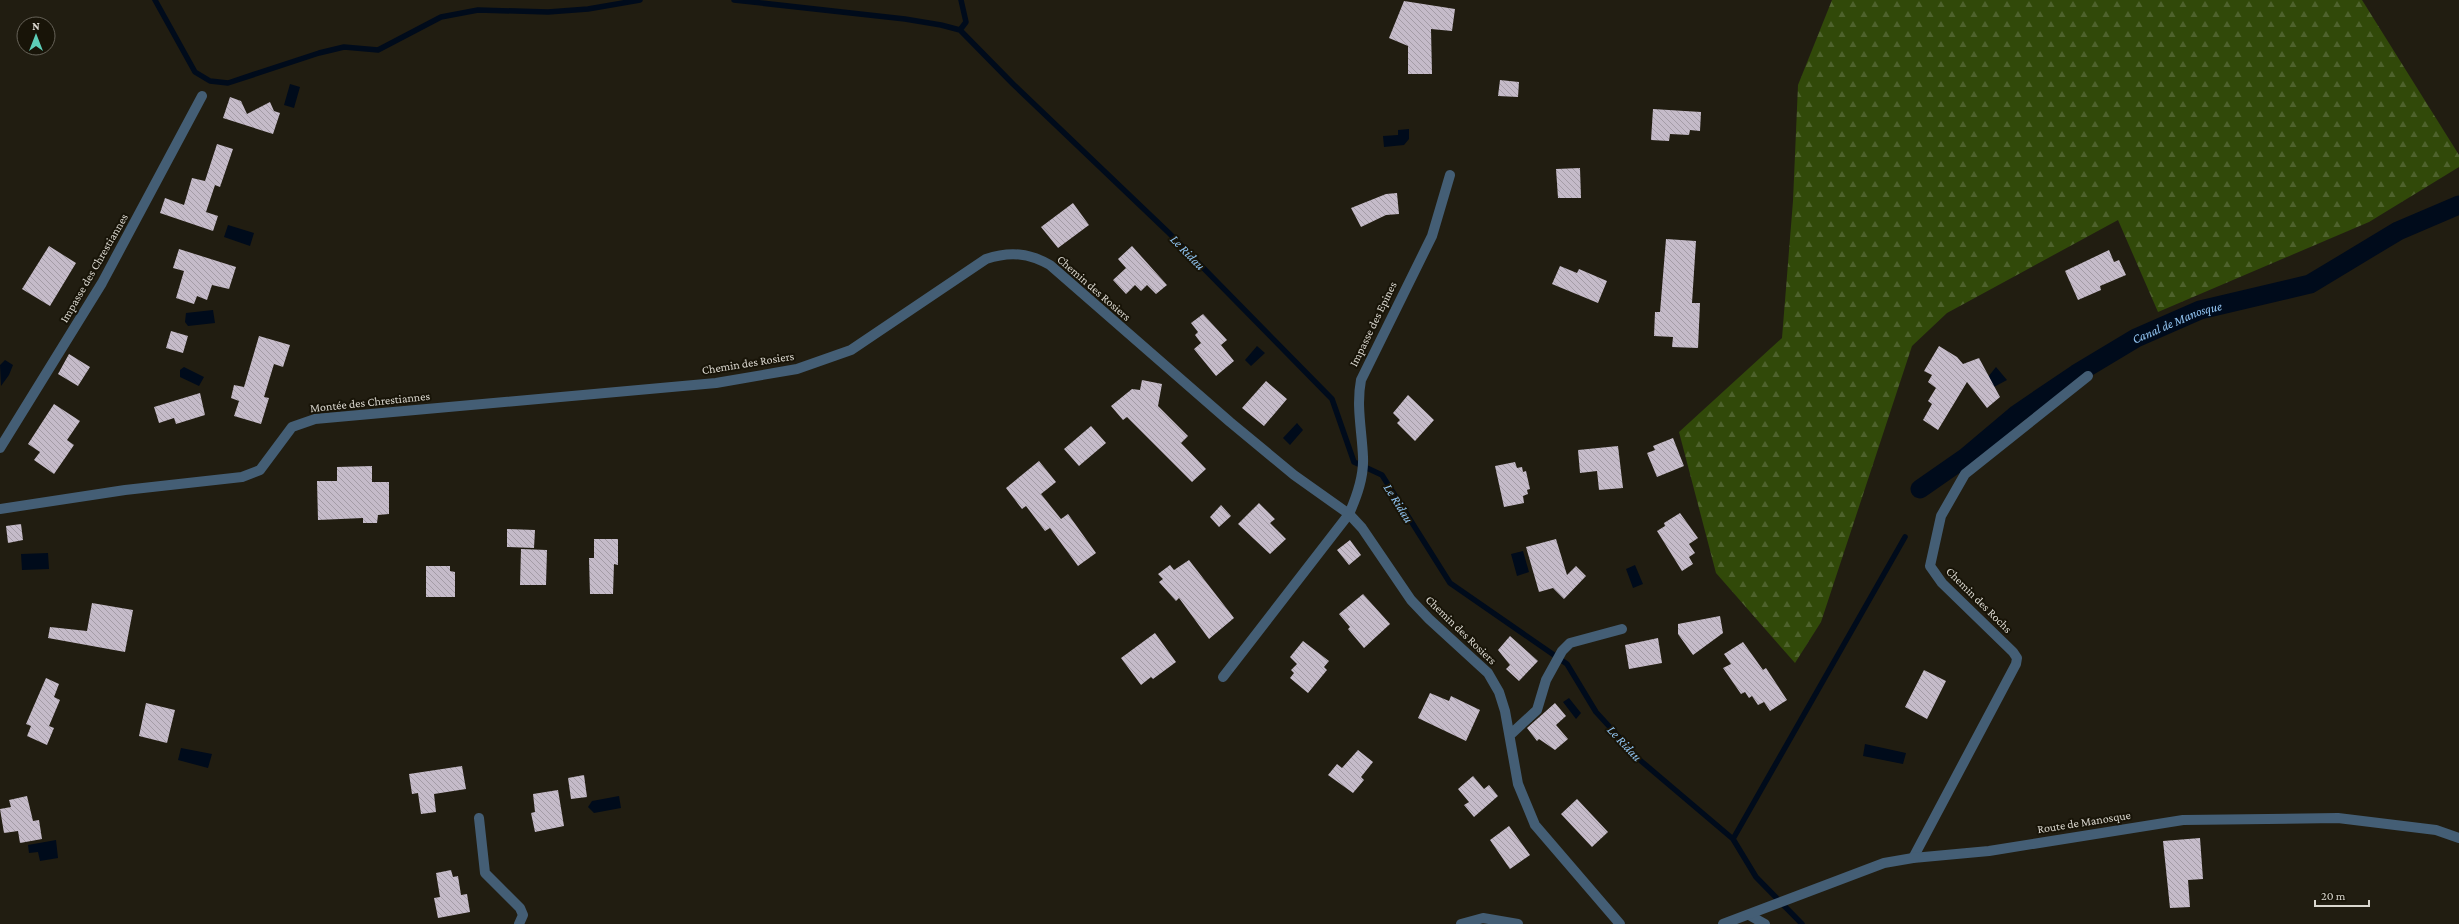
<svg xmlns="http://www.w3.org/2000/svg" width="2459" height="924" viewBox="0 0 2459 924" font-family="'Crimson Pro',serif">
	<style>
		.forest { fill: url(#forest-firs) }
		.water { fill: #000b1b }
		.lines { fill: none; stroke-linecap: round; stroke-linejoin: round }
		.stream { stroke: #000b1b; stroke-width: 5.5 }
		.canal { stroke: #000b1b; stroke-width: 19 }
		.building { fill: url(#building-back-hatch) }
		.minor { stroke: #445e75; stroke-width: 10 }
		.tertiary { stroke: #445e75; stroke-width: 10 }
		.labels { text-anchor: middle; stroke-width: 4; stroke-linejoin: round; paint-order: stroke }
		.street-label { font-size: 12px; fill: #dad7cf; stroke: #181408 }
		.water-label { font-size: 13px; font-style: italic; fill: #91c4f1; stroke: #181408 }
	</style>
	<defs>
		<pattern id="forest-firs" width="22" height="20" patternUnits="userSpaceOnUse"><rect width="22" height="20" fill="#314909"/><path d="M5 1l3.5 6h-7zM16 11l3.5 6h-7z" fill="#4e622c"/></pattern>
		<pattern id="building-back-hatch" width="6" height="6" patternUnits="userSpaceOnUse"><rect width="6" height="6" fill="#c5bbc9"/><path d="M-1 5l2 2M0 0l6 6M5-1l2 2" fill="none" stroke="#a49ca6"/></pattern>
	</defs>
	<rect width="100%" height="100%" fill="#211d11"/>
	<path class="forest" d="M 1832,0 L 2362,0 L 2459,155 L 2459,167 L 2369,222 L 2158,312 L 2118,220 L 1947,313 L 1912,346 L 1821,622 L 1795,663 L 1716,573 L 1679,432 L 1782,338 L 1793,201 L 1798,85 Z"/>
	<path class="water" d="M 290,84 L 300,87 L 294,108 L 284,105 Z
		M 1409,129 L 1409,139 L 1404,145 L 1384,147 L 1383,136 L 1398,135 L 1398,130 Z
		M 228,225 L 254,233 L 250,246 L 224,237 Z
		M 213,310 L 215,323 L 188,326 L 185,322 L 186,313 Z
		M 1257,346 L 1265,353 L 1251,366 L 1245,360 Z
		M 5,360 L 13,365 L 9,375 L 1,386 L 0,365 Z
		M 184,367 L 204,377 L 199,386 L 180,377 L 180,370 Z
		M 1996,367 L 2007,380 L 1992,388 L 1988,377 Z
		M 1297,423 L 1303,430 L 1290,445 L 1283,438 Z
		M 1523,551 L 1529,572 L 1517,576 L 1511,554 Z
		M 48,553 L 49,569 L 22,570 L 21,554 Z
		M 1635,565 L 1643,584 L 1633,588 L 1626,569 Z
		M 1569,698 L 1581,713 L 1576,719 L 1563,702 Z
		M 1865,744 L 1906,753 L 1903,764 L 1863,756 Z
		M 181,748 L 212,754 L 208,768 L 178,760 Z
		M 619,796 L 621,808 L 594,813 L 588,807 L 592,801 Z
		M 56,840 L 58,858 L 40,861 L 38,852 L 29,853 L 28,845 Z"/>
	<g class="lines">
		<path class="stream" d="M 155,0 L 195,72 L 210,81 L 228,83 L 319,53 L 344,47 L 378,50 L 441,17 L 478,10 L 548,12 L 588,9 L 640,0
			M 734,0 L 905,19 L 941,25 L 960,30 L 1013,84 L 1169,233 L 1332,399 L 1354,462 L 1382,475 L 1450,583 L 1567,664 L 1596,712 L 1641,761 L 1733,839 L 1756,877 L 1802,924
			M 960,30 L 966,22 L 961,0
			M 1733,839 L 1905,537"/>
		<path class="canal" id="s1" d="M 1920,489 L 1966,457 L 2017,414 L 2076,374 L 2136,338 L 2200,310 L 2310,284 L 2398,231 L 2459,205"/>
	</g>
	<path class="building" d="M 1404,1 L 1455,9 L 1452,31 L 1431,29 L 1432,74 L 1408,74 L 1408,46 L 1389,38 Z
		M 1500,80 L 1519,82 L 1518,97 L 1498,96 Z
		M 230,97 L 241,101 L 247,114 L 270,102 L 274,111 L 280,113 L 273,134 L 223,118 Z
		M 1653,109 L 1701,112 L 1700,131 L 1690,130 L 1689,135 L 1670,134 L 1669,141 L 1651,140 Z
		M 217,144 L 233,149 L 220,187 L 215,185 L 206,212 L 218,216 L 213,231 L 160,213 L 165,198 L 184,205 L 192,178 L 205,181 Z
		M 1580,168 L 1581,198 L 1558,198 L 1556,169 Z
		M 1397,193 L 1399,214 L 1386,215 L 1361,227 L 1351,208 L 1386,194 Z
		M 1073,203 L 1089,225 L 1058,248 L 1041,227 Z
		M 1666,239 L 1696,241 L 1692,303 L 1700,303 L 1698,348 L 1672,347 L 1673,337 L 1654,336 L 1655,312 L 1660,312 Z
		M 49,246 L 76,263 L 50,306 L 22,289 Z
		M 1132,246 L 1167,285 L 1156,294 L 1147,285 L 1141,291 L 1135,285 L 1126,294 L 1113,280 L 1126,268 L 1118,259 Z
		M 179,249 L 236,267 L 229,289 L 212,285 L 207,300 L 197,296 L 194,304 L 176,298 L 184,271 L 173,268 Z
		M 2109,250 L 2114,262 L 2119,260 L 2126,275 L 2100,286 L 2101,290 L 2078,300 L 2065,271 Z
		M 1560,266 L 1577,273 L 1579,269 L 1607,281 L 1598,303 L 1552,284 Z
		M 1203,314 L 1227,340 L 1221,345 L 1234,361 L 1216,376 L 1194,349 L 1201,343 L 1195,335 L 1198,332 L 1191,323 Z
		M 171,331 L 188,336 L 183,353 L 166,348 Z
		M 259,336 L 290,345 L 283,367 L 274,364 L 264,397 L 269,398 L 261,424 L 234,416 L 239,401 L 231,398 L 234,385 L 244,387 Z
		M 1939,346 L 1957,357 L 1963,364 L 1979,358 L 2000,397 L 1987,408 L 1967,382 L 1938,430 L 1923,420 L 1932,404 L 1928,401 L 1936,388 L 1928,382 L 1932,375 L 1924,371 Z
		M 69,354 L 90,367 L 78,386 L 58,374 Z
		M 1142,380 L 1162,384 L 1158,406 L 1188,436 L 1181,443 L 1206,469 L 1192,482 L 1127,417 L 1123,420 L 1111,406 L 1132,389 L 1140,390 Z
		M 1266,381 L 1287,399 L 1264,426 L 1242,408 Z
		M 200,393 L 205,415 L 176,424 L 174,418 L 159,423 L 154,407 Z
		M 1408,395 L 1434,420 L 1415,441 L 1397,423 L 1400,420 L 1393,413 Z
		M 54,404 L 80,421 L 67,440 L 74,445 L 54,474 L 34,460 L 40,452 L 28,444 Z
		M 1091,426 L 1106,443 L 1079,466 L 1064,449 Z
		M 1673,438 L 1684,466 L 1657,477 L 1647,453 L 1655,450 L 1653,446 Z
		M 1618,446 L 1623,488 L 1599,490 L 1597,471 L 1580,473 L 1578,450 Z
		M 1039,461 L 1056,482 L 1041,494 L 1061,519 L 1068,514 L 1096,553 L 1078,566 L 1050,528 L 1045,531 L 1026,506 L 1022,509 L 1006,488 Z
		M 1515,462 L 1517,468 L 1522,467 L 1523,472 L 1526,471 L 1530,489 L 1527,490 L 1528,494 L 1523,496 L 1524,503 L 1504,507 L 1495,466 Z
		M 372,466 L 372,482 L 389,482 L 389,514 L 378,515 L 377,523 L 363,523 L 363,518 L 318,520 L 317,481 L 337,481 L 337,467 Z
		M 1259,503 L 1275,519 L 1270,523 L 1286,539 L 1270,554 L 1238,524 Z
		M 1221,505 L 1231,516 L 1219,527 L 1210,517 Z
		M 1680,513 L 1698,538 L 1689,544 L 1695,553 L 1689,557 L 1693,564 L 1682,571 L 1657,531 L 1665,526 L 1664,523 Z
		M 21,524 L 23,540 L 8,543 L 6,526 Z
		M 507,529 L 535,530 L 534,548 L 507,547 Z
		M 594,539 L 618,539 L 618,565 L 614,564 L 613,594 L 590,594 L 589,558 L 594,558 Z
		M 1556,539 L 1567,575 L 1576,566 L 1586,576 L 1564,599 L 1553,588 L 1539,592 L 1526,547 Z
		M 1350,540 L 1361,555 L 1349,565 L 1337,550 Z
		M 521,549 L 547,550 L 546,585 L 520,585 Z
		M 1189,560 L 1234,618 L 1209,639 L 1179,598 L 1176,601 L 1159,582 L 1163,579 L 1158,574 L 1170,565 L 1174,570 Z
		M 426,566 L 450,566 L 450,571 L 455,572 L 455,597 L 426,597 Z
		M 1363,594 L 1390,624 L 1364,648 L 1348,629 L 1350,627 L 1339,614 Z
		M 92,603 L 133,610 L 125,652 L 48,638 L 50,627 L 87,631 Z
		M 1720,616 L 1723,633 L 1693,655 L 1678,634 L 1678,624 Z
		M 1155,633 L 1176,662 L 1153,679 L 1151,677 L 1141,685 L 1121,658 Z
		M 1510,636 L 1538,661 L 1519,681 L 1506,669 L 1510,665 L 1498,650 Z
		M 1658,638 L 1662,663 L 1629,669 L 1625,645 Z
		M 1303,641 L 1329,661 L 1324,667 L 1327,670 L 1308,693 L 1290,678 L 1294,673 L 1291,670 L 1297,664 L 1290,657 Z
		M 1743,642 L 1763,670 L 1766,668 L 1787,700 L 1770,711 L 1764,702 L 1758,705 L 1752,696 L 1749,698 L 1745,692 L 1741,694 L 1723,668 L 1731,664 L 1724,654 Z
		M 1924,670 L 1946,681 L 1927,719 L 1905,707 Z
		M 46,678 L 59,684 L 54,697 L 60,700 L 49,726 L 54,728 L 47,745 L 27,736 L 31,726 L 26,724 Z
		M 1430,693 L 1449,701 L 1451,696 L 1480,710 L 1466,741 L 1418,718 Z
		M 146,703 L 175,710 L 167,743 L 139,736 Z
		M 1555,703 L 1566,716 L 1556,725 L 1568,739 L 1555,750 L 1539,739 L 1537,741 L 1527,728 Z
		M 1358,750 L 1373,762 L 1361,777 L 1364,780 L 1353,793 L 1328,775 L 1337,764 L 1342,768 Z
		M 462,766 L 466,789 L 434,794 L 436,812 L 421,814 L 418,793 L 412,794 L 409,774 Z
		M 584,775 L 587,797 L 571,799 L 568,778 Z
		M 1473,776 L 1484,789 L 1489,785 L 1498,796 L 1474,817 L 1464,805 L 1469,802 L 1458,789 Z
		M 558,790 L 564,826 L 535,832 L 531,813 L 535,812 L 533,794 Z
		M 27,796 L 33,821 L 39,820 L 42,839 L 20,843 L 18,831 L 4,833 L 0,809 L 11,807 L 9,800 Z
		M 1577,799 L 1608,832 L 1592,847 L 1561,814 Z
		M 1509,826 L 1530,855 L 1510,869 L 1490,840 Z
		M 2200,838 L 2203,879 L 2188,880 L 2190,907 L 2170,908 L 2163,841 Z
		M 451,870 L 453,877 L 458,876 L 461,895 L 467,894 L 470,912 L 438,918 L 434,898 L 440,897 L 436,873 Z"/>
	<g class="lines">
		<path class="minor" d="M 0,448 L 102,283 L 202,96
			M 0,509 L 125,490 L 242,477 L 260,470 L 292,427 L 315,419 L 716,383 L 797,369 L 851,350 L 986,259 C 1010,251 1029,253 1050,265 L 1230,422 L 1294,475 L 1349,514 L 1362,528 L 1411,600 L 1429,619 L 1488,673 L 1499,692 L 1505,711 L 1518,784 L 1535,825 L 1620,924
			M 1223,677 L 1349,514 C 1357,496 1364,477 1363,457 C 1362,431 1356,406 1361,380 L 1432,236 L 1450,175
			M 1510,735 L 1537,710 L 1546,680 L 1562,651 L 1570,643 L 1622,629
			M 479,818 L 485,873 L 520,908 L 523,915 L 519,924
			M 1913,858 L 2016,664 L 2017,658 L 2013,652 L 1942,583 L 1930,566 L 1941,516 L 1965,474 L 2088,376
			M 1749,915 L 1765,924
			M 1461,924 L 1483,918 L 1518,924"/>
		<path class="tertiary" d="M 1723,924 L 1884,863 L 1913,858 L 1989,851 L 2183,820 L 2338,818 L 2436,830 L 2459,838"/>
	</g>
	<g class="labels">
		<g class="street-label">
			<text transform="translate(94 268) rotate(-60)" y="4">Impasse des Chrestiannes</text>
			<text transform="translate(1094 288) rotate(41)" y="4">Chemin des Rosiers</text>
			<text transform="translate(1373 324) rotate(-64)" y="4">Impasse des Epines</text>
			<text transform="translate(748 363) rotate(-9)" y="4">Chemin des Rosiers</text>
			<text transform="translate(370 402) rotate(-6)" y="4">Montée des Chrestiannes</text>
			<text transform="translate(1979 600) rotate(45)" y="4">Chemin des Rochs</text>
			<text transform="translate(1461 630) rotate(44)" y="4">Chemin des Rosiers</text>
			<text transform="translate(2084 822) rotate(-9)" y="4">Route de Manosque</text>
		</g>
		<g class="water-label">
			<text transform="translate(1188 252) rotate(46)" y="5">Le Ridau</text>
			<text dy="5" stroke="none"><textPath href="#s1" startOffset="308">Canal de Manosque</textPath></text>
			<text transform="translate(1399 503) rotate(58)" y="5">Le Ridau</text>
			<text transform="translate(1625 743) rotate(47)" y="5">Le Ridau</text>
		</g>
	</g>
	<g transform="translate(36 36)"><circle r="19" fill="#181408" stroke="#666258"/>
	<path d="M0-3L7 15L0 10L-7 15Z" fill="#5dceb8"/>
	<text y="-6" font-size="11" font-weight="bold" text-anchor="middle" fill="#dad7cf">N</text>
	</g>
	<path d="M2315 900v6h54v-6" fill="none" stroke="#dad7cf" stroke-width="2"/>
	<text x="2321" y="900" font-size="12" fill="#dad7cf" stroke="#181408" stroke-width="3" paint-order="stroke">20 m</text>
</svg>
